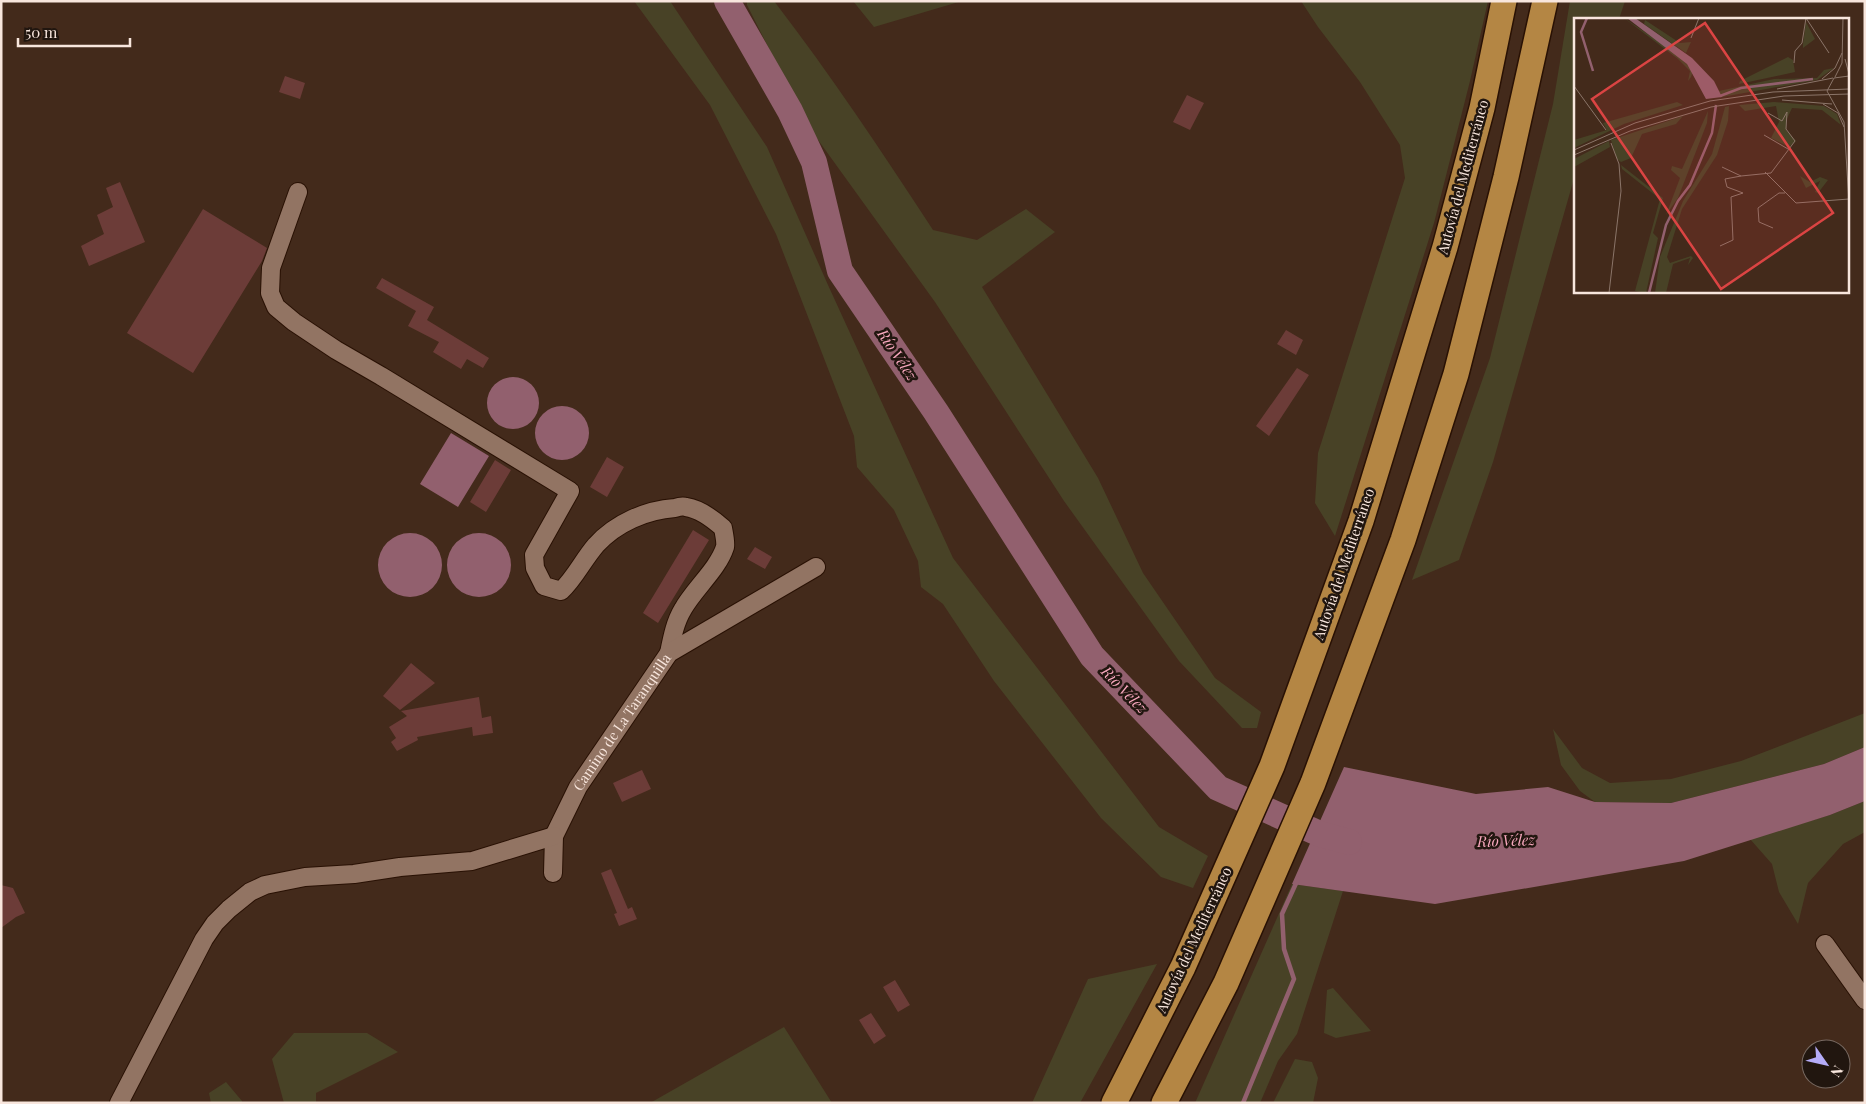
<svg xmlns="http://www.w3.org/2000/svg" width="1866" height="1104" viewBox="0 0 1866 1104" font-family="'Playfair Display',serif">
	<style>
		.green { fill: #484226 }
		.water { fill: #92606e }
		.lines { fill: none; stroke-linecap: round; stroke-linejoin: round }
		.stream { stroke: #92606e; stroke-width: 4.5 }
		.river { stroke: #92606e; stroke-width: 26 }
		.building { fill: #6c3c38 }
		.minor-casing { stroke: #291104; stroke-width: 20 }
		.highway-casing { stroke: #291104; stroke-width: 28 }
		.minor { stroke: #927463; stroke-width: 18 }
		.highway { stroke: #b48644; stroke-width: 25 }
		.labels { text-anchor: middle; stroke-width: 5; stroke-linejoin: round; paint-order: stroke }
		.street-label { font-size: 14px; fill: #f8e6dd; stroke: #21160f }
		.water-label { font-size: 15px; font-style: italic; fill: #f8a8be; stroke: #21160f }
		.inset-river { fill: none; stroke: #92606e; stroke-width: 2.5 }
		.inset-road { fill: none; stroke: #8b7569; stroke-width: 1 }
		.view { fill: #db4443; fill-opacity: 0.15; stroke: #db4443; stroke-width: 2.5 }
		.inset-edge { fill: none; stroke: #f8e6dd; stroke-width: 2.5 }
	</style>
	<rect width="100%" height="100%" fill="#432a1b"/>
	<path class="green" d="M 634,1 L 670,1 L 767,147 L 828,285 L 953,558 L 1159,827 L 1208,856 L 1193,888 L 1161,877 L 1101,818 L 994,681 L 943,604 L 921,587 L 918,561 L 894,510 L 857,467 L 854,436 L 776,234 L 710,105 Z
		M 747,1 L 774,1 C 831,75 882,152 933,230 L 977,240 L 1026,209 L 1055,232 L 982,287 L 1098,478 L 1143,573 L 1215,678 L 1261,712 L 1257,728 L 1242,728 L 1179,661 L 1064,501 L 935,302 L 808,126 L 747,5 Z
		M 853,1 L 962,1 L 874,27 Z
		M 1301,1 L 1488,1 L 1470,81 L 1434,223 L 1335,536 L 1315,503 L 1318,453 L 1405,178 L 1400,145 L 1360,82 L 1318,27 Z
		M 1570,1 L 1625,1 L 1619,19 L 1575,19 L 1575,175 L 1493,462 L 1459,560 L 1412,580 L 1490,358 L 1553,104 Z
		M 1865,713 L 1865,747 L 1824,764 L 1671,803 L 1595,802 L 1580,791 L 1561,765 L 1553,729 L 1582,768 L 1610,783 L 1671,779 L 1741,761 Z
		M 1865,801 L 1865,832 L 1843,844 L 1808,883 L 1798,924 L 1779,892 L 1772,864 L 1750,839 L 1830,815 Z
		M 1292,884 L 1343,891 L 1297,1034 L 1278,1061 L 1260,1103 L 1195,1103 Z
		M 1157,964 L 1080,1103 L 1032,1103 L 1088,979 Z
		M 1333,988 L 1371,1031 L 1336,1038 L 1324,1033 L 1327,990 Z
		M 784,1027 L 832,1103 L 650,1103 Z
		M 294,1033 L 367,1033 L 398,1052 L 316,1093 L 316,1103 L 284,1103 L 272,1059 Z
		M 1295,1059 L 1312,1062 L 1318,1078 L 1313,1103 L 1273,1103 Z
		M 226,1082 L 242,1101 L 242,1103 L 211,1103 L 209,1093 Z"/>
	<path class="water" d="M487 403a26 26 0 1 1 52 0a26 26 0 1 1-52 0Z
		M535 433a27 27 0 1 1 54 0a27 27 0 1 1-54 0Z
		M 451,433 L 489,456 L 458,507 L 420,484 Z
		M378 565a32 32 0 1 1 64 0a32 32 0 1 1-64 0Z
		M447 565a32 32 0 1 1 64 0a32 32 0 1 1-64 0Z
		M 1865,747 L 1865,801 L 1830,815 L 1684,861 L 1435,904 L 1292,884 L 1344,767 L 1476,794 L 1548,787 L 1595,802 L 1671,803 L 1824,764 Z"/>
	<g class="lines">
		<path class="stream" d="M 1243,1103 L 1294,979 L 1284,949 L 1282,914 L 1298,879"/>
		<path class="river" d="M 727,1 L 790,111 L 814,162 L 840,271 L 936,412 L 1092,656 L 1218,788 L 1320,834 L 1349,842"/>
	</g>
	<path class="building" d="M 285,76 L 305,83 L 300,99 L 279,92 Z
		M 1187,95 L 1204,103 L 1190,130 L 1173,122 Z
		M 120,182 L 145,242 L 89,266 L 81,246 L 104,234 L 97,215 L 113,207 L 106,188 Z
		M 203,209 L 267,248 L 262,261 L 193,373 L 127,333 Z
		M 382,278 L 434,307 L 427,320 L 489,358 L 483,368 L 467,359 L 461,369 L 433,352 L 439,342 L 408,326 L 416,311 L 376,288 Z
		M 1286,330 L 1303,340 L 1296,355 L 1277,344 Z
		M 1297,368 L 1309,375 L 1269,436 L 1256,426 Z
		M 607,457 L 624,467 L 607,497 L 590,487 Z
		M 495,460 L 511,470 L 486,512 L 470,502 Z
		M 693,530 L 709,540 L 658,623 L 643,613 Z
		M 755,547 L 772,557 L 765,569 L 747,559 Z
		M 411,663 L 435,683 L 400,710 L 383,696 Z
		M 479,697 L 482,718 L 491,716 L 493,733 L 473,736 L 472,727 L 417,737 L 418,740 L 397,751 L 391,742 L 396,738 L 389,727 L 407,716 L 401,711 Z
		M 642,770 L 651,789 L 622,802 L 613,783 Z
		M 611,869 L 628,909 L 632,907 L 637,919 L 619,926 L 614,914 L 617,913 L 601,873 Z
		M 1,885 L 13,888 L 25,913 L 16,917 L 1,928 Z
		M 895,980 L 910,1005 L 898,1012 L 883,987 Z
		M 871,1013 L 886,1036 L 874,1044 L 859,1020 Z"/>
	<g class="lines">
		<g class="minor-casing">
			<g id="minor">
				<path d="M 298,192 L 271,268 L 270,293 L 276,307 L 294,322 L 336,350 L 381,376 L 570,491 L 534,555 L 535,568 L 544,586 L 561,591 C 575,578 583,560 596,545 C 616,523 646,510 675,508 C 678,507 683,506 686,507 C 700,509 713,519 723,528 C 724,534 726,542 725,547 C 718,569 694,589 683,609 C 675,622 672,638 669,653"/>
				<path id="s1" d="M 553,873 L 554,836 L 578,787 L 669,653 L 816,567"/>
				<path d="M 1825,944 L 1865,1000"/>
				<path d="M 119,1103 L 204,939 L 215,923 L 229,909 L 250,892 L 265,885 L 305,877 L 354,874 L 400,867 L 472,861 L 554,836"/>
			</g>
		</g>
		<g class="highway-casing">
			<path id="highway" d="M 1114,1103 L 1183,967 L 1272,766 L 1361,521 L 1445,247 L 1482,108 L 1504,1
				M 1164,1103 L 1226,983 L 1313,783 L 1403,540 L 1456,374 L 1506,177 L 1545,1"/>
		</g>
		<use href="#minor" class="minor"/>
		<use href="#highway" class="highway"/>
	</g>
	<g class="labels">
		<g class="street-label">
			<text transform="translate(1463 177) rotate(-75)" y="5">Autovía del Mediterráneo</text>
			<text transform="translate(1344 564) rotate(-71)" y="5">Autovía del Mediterráneo</text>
			<text dy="5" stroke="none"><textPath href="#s1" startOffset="170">Camino de La Taranquilla</textPath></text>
			<text transform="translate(1194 940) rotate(-65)" y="5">Autovía del Mediterráneo</text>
		</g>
		<g class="water-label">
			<text transform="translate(897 355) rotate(56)" y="5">Río Vélez</text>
			<text transform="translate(1124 690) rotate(46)" y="5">Río Vélez</text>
			<text transform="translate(1506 841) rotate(-2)" y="5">Río Vélez</text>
		</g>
	</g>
	<g transform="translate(1574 18)">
		<rect width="275" height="275" fill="#432a1b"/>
		<path d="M 50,0 L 99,33 L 113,46 L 119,53 L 117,59 L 114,63 L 116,53 L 104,41 ZM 71,2 L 106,25 L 117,24 L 112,35 L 70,6 ZM 232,4 L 241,21 L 229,30 L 229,26 ZM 214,39 L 219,42 L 221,54 L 165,66 L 166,63 ZM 260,50 L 243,62 L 148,79 L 145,73 L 200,61 L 243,60 L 250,52 ZM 103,84 L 109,87 L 50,106 L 0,130 L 0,122 L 33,112 L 29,105 ZM 200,84 L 250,88 L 263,96 L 267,107 L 248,92 L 218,90 L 212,103 L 212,112 L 222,123 L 215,129 L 197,120 L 205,104 L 202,88 L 171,93 L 165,87 ZM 155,88 L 154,103 L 143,137 L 108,191 L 93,239 L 96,245 L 117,238 L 119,240 L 114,247 L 116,240 L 99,246 L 92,275 L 81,275 L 86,239 L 109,183 L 138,136 L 151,89 ZM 134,93 L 133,105 L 104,180 L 92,197 L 106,160 L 97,152 L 98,148 L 108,151 ZM 109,98 L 102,106 L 68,116 L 57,140 L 47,144 L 43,141 L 37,122 ZM 35,123 L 36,129 L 0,149 L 0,141 ZM 47,147 L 89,180 L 79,215 L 84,220 L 72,275 L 61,273 L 86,181 L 48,151 ZM 226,158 L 236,164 L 246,159 L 254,162 L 244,175 L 241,174 L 246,163 L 232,170 Z" fill="#484226"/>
		<path d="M 53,0 L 61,0 L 118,40 L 140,63 L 148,79 L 132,81 L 113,46 Z" fill="#92606e"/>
		<path class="inset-river" d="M 13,0 L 7,14 L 19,53M 146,78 L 167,70 L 239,61M 75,275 L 92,207 L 104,183 L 116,167 L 138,115 L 142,87"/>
		<path class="inset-road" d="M 232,0 L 255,35M 117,20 L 125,0M 271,41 L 275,56M 220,45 L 221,33 L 228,25 L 232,0M 275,58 L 260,60 L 253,73 L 270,104 L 275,185M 261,59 L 268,45 L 269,0M 248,61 L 261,50 L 268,35M 0,68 L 32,112M 203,71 L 259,60M 208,82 L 258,86M 249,86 L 264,95 L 270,109M 275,92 L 275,140M 194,95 L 208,103 L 213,94M 190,117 L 214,131M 0,132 L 61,105 L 136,83 L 199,74 L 275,71M 0,137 L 56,113 L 137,89 L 210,78 L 275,76M 148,149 L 167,158 L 197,155 L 221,123 L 212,111 L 213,94M 191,154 L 222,185 L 275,181M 199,210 L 185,204 L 184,190 L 205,175 L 211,175M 146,228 L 159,222 L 157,179 L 169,175 L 153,169 L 151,161 L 167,158M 35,275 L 47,173 L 45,146 L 37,125"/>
		<path class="view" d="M 131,5 L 259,195 L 147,271 L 18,81 Z"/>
		<rect width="275" height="275" class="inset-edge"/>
	</g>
	<rect width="1866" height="1104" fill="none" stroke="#f8e6dd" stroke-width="5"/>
	<g transform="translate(1826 1064) rotate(124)"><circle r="24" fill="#21160f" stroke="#776961"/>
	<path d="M0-4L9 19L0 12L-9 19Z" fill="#b5acf8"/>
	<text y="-8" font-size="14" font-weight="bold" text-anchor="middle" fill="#f8e6dd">N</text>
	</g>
	<path d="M18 38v8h112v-8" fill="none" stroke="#f8e6dd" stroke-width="2.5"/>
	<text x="25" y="38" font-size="15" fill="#f8e6dd" stroke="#21160f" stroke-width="4" paint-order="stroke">50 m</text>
</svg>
